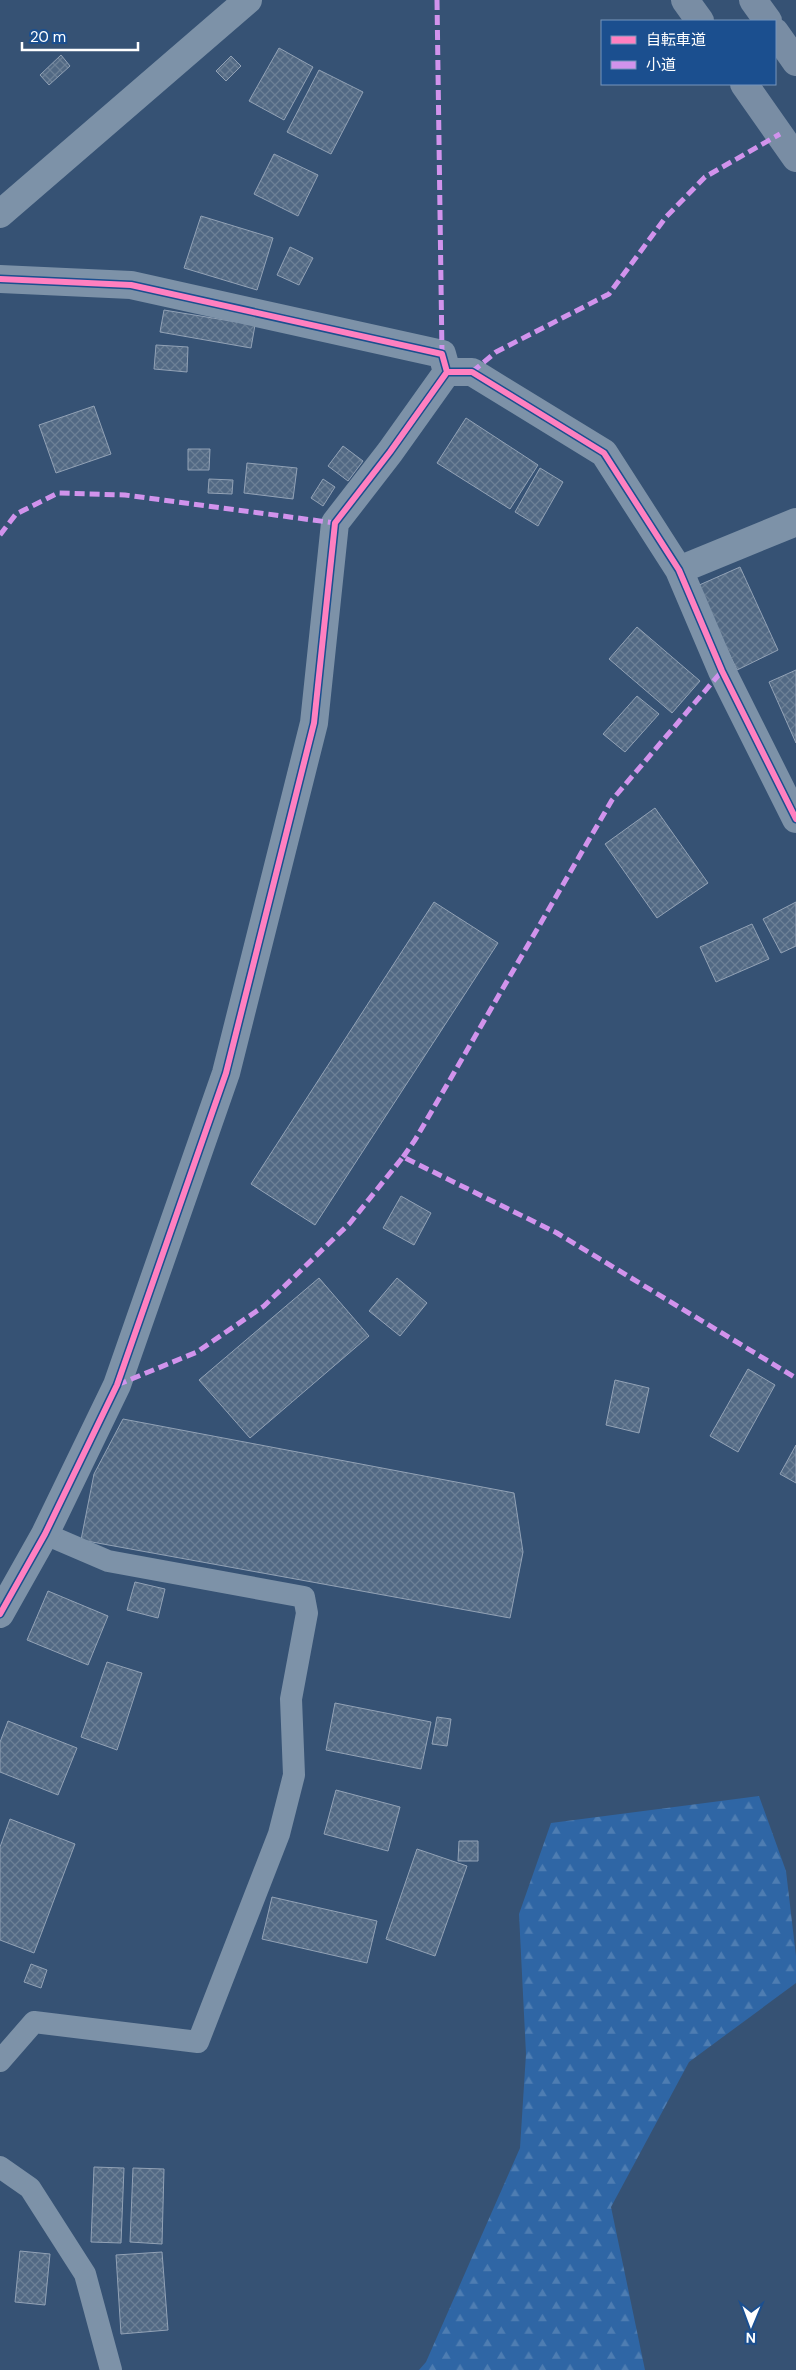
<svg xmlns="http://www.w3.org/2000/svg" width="796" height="2370" viewBox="0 0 796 2370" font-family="'DM Sans','Noto Sans JP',sans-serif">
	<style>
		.forest { fill: url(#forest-firs) }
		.building { fill: url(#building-cross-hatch); stroke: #92a2b6 }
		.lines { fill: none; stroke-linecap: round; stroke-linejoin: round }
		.lane { stroke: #7d92a8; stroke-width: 22 }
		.street { stroke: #7d92a8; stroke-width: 28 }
		.secondary { stroke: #798da4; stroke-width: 28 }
		.quiet { stroke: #d193ec; stroke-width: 5; stroke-dasharray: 10 5; stroke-linecap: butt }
		.cycleway-casing { stroke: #1b4f8f; stroke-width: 9 }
		.cycleway { stroke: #ff80c0; stroke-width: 6 }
	</style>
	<defs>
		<pattern id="forest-firs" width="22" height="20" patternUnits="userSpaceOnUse" patternTransform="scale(1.25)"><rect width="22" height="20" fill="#2f66a5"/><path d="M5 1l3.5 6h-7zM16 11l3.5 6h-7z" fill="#4e7db2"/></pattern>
		<pattern id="building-cross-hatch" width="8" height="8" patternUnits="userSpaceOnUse" patternTransform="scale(1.25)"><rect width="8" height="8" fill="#526984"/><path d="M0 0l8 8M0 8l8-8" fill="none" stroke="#6c8096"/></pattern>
	</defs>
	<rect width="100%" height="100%" fill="#365274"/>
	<path class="forest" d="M 759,1796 L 786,1871 L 796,1956 L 796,1983 L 689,2062 L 611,2207 L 645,2370 L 419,2370 L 426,2362 L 520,2148 L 526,2054 L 519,1914 L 551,1823 Z"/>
	<path class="building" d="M 279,48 L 313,67 L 284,120 L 249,101 Z
		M 61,55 L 70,66 L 49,85 L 40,75 Z
		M 231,56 L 241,66 L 226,81 L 216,71 Z
		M 319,70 L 363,92 L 331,154 L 287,132 Z
		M 274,154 L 318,175 L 298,216 L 254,194 Z
		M 201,216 L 273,238 L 257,290 L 184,268 Z
		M 290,247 L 313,258 L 299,285 L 277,275 Z
		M 164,310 L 255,325 L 251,348 L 160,332 Z
		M 156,345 L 188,347 L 187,372 L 154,369 Z
		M 94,406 L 111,454 L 56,473 L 39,425 Z
		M 466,418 L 538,465 L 510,509 L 437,463 Z
		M 343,446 L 363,461 L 348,481 L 328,466 Z
		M 188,449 L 210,449 L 209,470 L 188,470 Z
		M 247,463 L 297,468 L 293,499 L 244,493 Z
		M 540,468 L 563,482 L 538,526 L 515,512 Z
		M 209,479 L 233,480 L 232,494 L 208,493 Z
		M 323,479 L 335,487 L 323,506 L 311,498 Z
		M 740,567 L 778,650 L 737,670 L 697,586 Z
		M 637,627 L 700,681 L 672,713 L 609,659 Z
		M 796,670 L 796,743 L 769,682 Z
		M 637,696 L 659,714 L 625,752 L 603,734 Z
		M 655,808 L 708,883 L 657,918 L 605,844 Z
		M 434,902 L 498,943 L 315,1225 L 251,1184 Z
		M 796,902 L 796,946 L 781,953 L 763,919 Z
		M 752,924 L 769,959 L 716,982 L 700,947 Z
		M 401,1196 L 431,1213 L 414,1245 L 383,1228 Z
		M 319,1278 L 369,1336 L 250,1438 L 199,1380 Z
		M 397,1278 L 427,1303 L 400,1336 L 369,1311 Z
		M 748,1369 L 775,1385 L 738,1452 L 710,1436 Z
		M 615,1380 L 649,1388 L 639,1433 L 606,1425 Z
		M 123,1419 L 514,1493 L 523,1552 L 510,1618 L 81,1540 L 94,1474 Z
		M 796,1445 L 796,1483 L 780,1474 Z
		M 135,1582 L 165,1589 L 158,1618 L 127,1610 Z
		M 48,1591 L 108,1616 L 88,1665 L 27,1640 Z
		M 107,1662 L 142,1673 L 117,1750 L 81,1737 Z
		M 335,1703 L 431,1722 L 421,1769 L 326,1750 Z
		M 437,1717 L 451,1719 L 447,1746 L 432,1744 Z
		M 8,1721 L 77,1748 L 58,1795 L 0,1772 L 0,1742 Z
		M 336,1790 L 400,1807 L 388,1851 L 324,1834 Z
		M 10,1819 L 75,1844 L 34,1953 L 0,1940 L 0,1847 Z
		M 459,1841 L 478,1841 L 478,1861 L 458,1861 Z
		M 417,1849 L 467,1866 L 435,1956 L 386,1939 Z
		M 272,1897 L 377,1921 L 367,1963 L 262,1939 Z
		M 31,1964 L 47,1970 L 41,1988 L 24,1982 Z
		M 94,2167 L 124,2168 L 121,2243 L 91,2242 Z
		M 133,2168 L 164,2169 L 162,2244 L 130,2242 Z
		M 20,2251 L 50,2254 L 45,2305 L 15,2302 Z
		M 162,2252 L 168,2330 L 121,2334 L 116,2255 Z"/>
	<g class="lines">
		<path class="lane" d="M 0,2061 L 34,2022 L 198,2042 L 279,1834 L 294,1775 L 291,1699 L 307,1613 L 304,1597 L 108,1561 L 45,1534
			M 0,2167 L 30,2188 L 85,2274 L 111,2370"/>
		<path class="street" d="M 0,214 L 248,0
			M 0,279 L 131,285 L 442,354 L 447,372 L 390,452 L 335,523 L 314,723 L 226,1073 L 117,1385 L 45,1534 L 0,1614
			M 447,372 L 472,372 L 604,453 L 679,570 L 722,671 L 796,819
			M 679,570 L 796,522"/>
		<path class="secondary" d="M 685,0 L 700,21
			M 753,0 L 768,21
			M 775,32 L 796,62
			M 744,84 L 796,158"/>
		<path class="quiet" d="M 437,0 L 442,354
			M 472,372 L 496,352 L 609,294 L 666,217 L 705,177 L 780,134
			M 0,535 L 16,514 L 58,493 L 125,495 L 335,523
			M 403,1157 L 415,1140 L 612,800 L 722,671
			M 117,1385 L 197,1352 L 264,1306 L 350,1223 L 403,1157 L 557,1233 L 796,1378"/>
		<g class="cycleway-casing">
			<path id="cycleway" d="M 0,279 L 131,285 L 442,354 L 447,372 L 390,452 L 335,523 L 314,723 L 226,1073 L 117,1385 L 45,1534 L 0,1614
				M 447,372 L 472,372 L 604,453 L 679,570 L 722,671 L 796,819"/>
		</g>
		<use href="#cycleway" class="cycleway"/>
	</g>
	<rect x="601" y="20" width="175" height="65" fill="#1b4f8f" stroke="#7695bc"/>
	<rect x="611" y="36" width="25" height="8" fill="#ff80c0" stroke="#7695bc"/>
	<text x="646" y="45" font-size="15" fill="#ffffff">自転車道</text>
	<rect x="611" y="61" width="25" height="8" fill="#d193ec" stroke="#7695bc"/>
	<text x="646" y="70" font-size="15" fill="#ffffff">小道</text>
	<g transform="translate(751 2325) rotate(181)" stroke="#1b4f8f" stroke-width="4" paint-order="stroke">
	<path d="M0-4L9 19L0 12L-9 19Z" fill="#ffffff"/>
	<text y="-8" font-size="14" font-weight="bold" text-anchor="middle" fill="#ffffff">N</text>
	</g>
	<path d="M22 42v8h116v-8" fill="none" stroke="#ffffff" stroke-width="2.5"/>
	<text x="30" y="42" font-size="15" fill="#ffffff" stroke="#1b4f8f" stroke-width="4" paint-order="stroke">20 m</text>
</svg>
